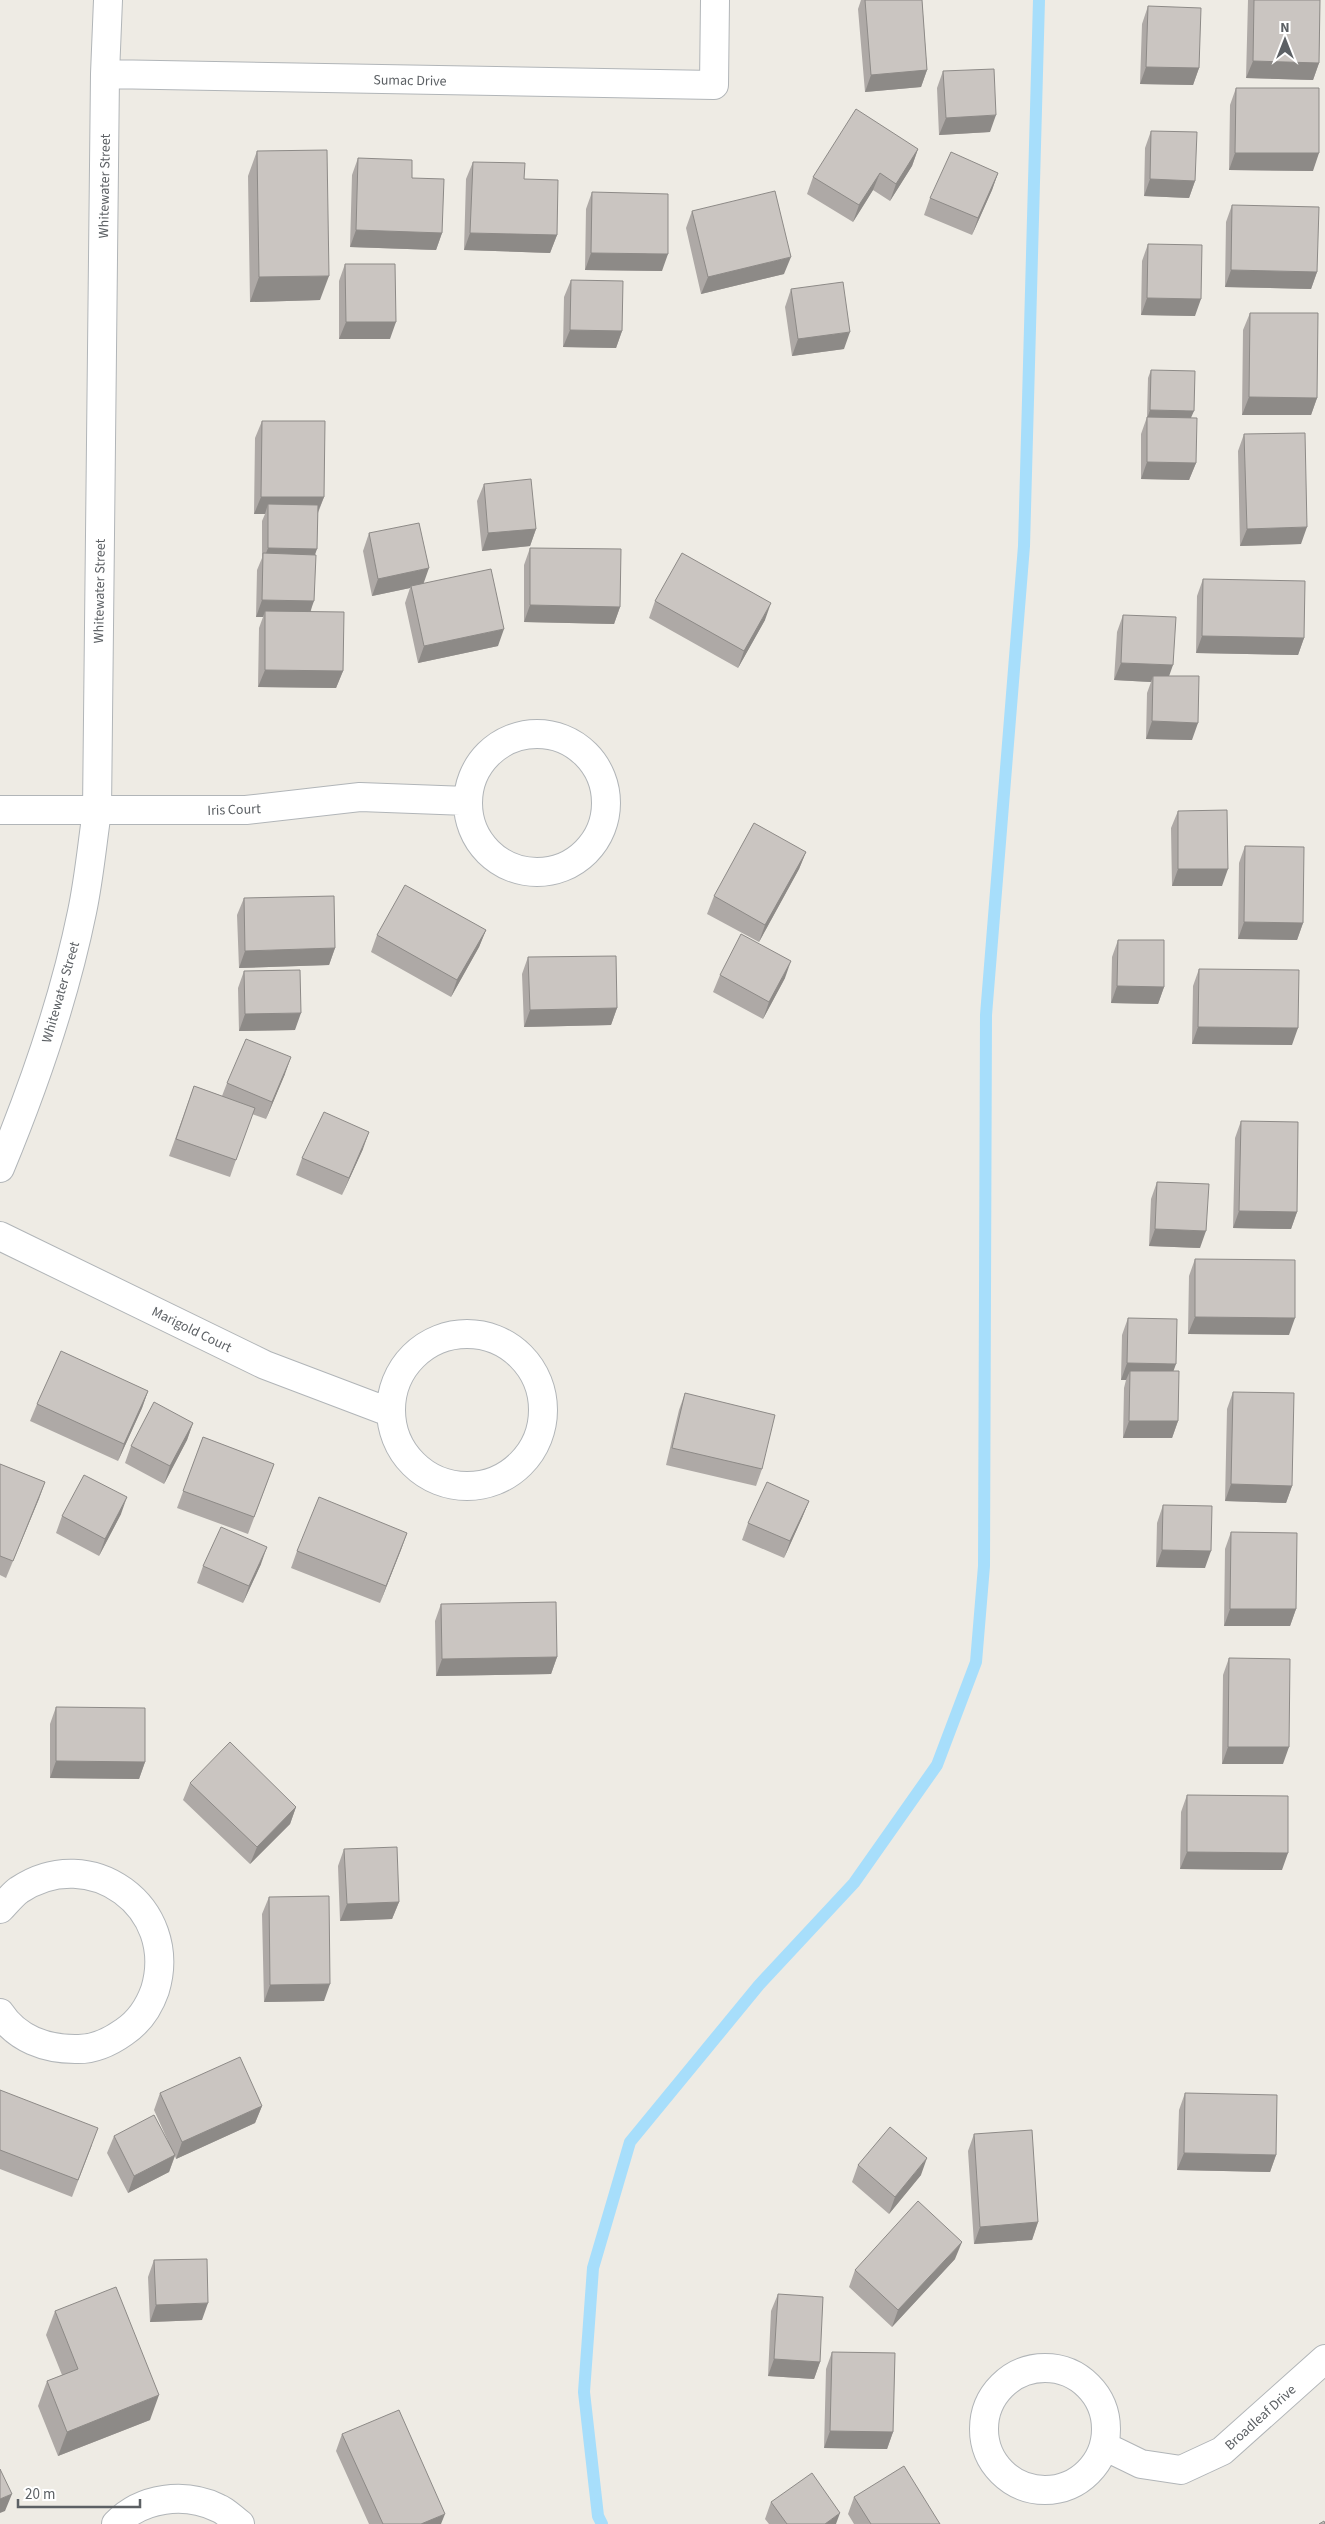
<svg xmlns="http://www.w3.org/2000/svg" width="1325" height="2524" viewBox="0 0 1325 2524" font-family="'Source Sans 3',sans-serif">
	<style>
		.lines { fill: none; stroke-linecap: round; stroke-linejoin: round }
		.stream { stroke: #a7defb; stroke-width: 12 }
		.street-casing { stroke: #b1b5b8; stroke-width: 30 }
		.street { stroke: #fff; stroke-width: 28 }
		.wall { fill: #aea9a6 }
		.shaded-wall { fill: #8d8a87 }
		.building { fill: #cac5c1; stroke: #8d8a87 }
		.labels { text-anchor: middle; stroke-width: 5; stroke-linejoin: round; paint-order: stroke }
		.street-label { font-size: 14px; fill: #5c6064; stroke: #fff }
	</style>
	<rect width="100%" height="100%" fill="#eeebe4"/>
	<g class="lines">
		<path class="stream" d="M 602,2524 L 598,2516 L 584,2392 L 593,2268 L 630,2142 L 759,1985 L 854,1883 L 937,1765 L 976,1662 L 984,1566 L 986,1015 L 1024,546 L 1039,0"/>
		<g class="street-casing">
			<path id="street" d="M 105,74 L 714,85 L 715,0
				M468 803a69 69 0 1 1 138 0a69 69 0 1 1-138 0Z
				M 0,810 L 246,810 L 360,797 L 467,801
				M 0,1168 C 34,1086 64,1000 82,912 C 89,879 92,845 97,811 L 105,74 L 108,0
				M 0,1236 L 265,1365 L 389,1412
				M391 1410a76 76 0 1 1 152 0a76 76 0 1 1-152 0Z
				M 0,1909 C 6,1903 12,1895 19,1890 C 90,1842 180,1907 155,1990 C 149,2007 139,2022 124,2032 C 110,2042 93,2050 75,2049 C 46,2049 17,2039 0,2013
				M984 2429a61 61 0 1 1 122 0a61 61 0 1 1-122 0Z
				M 1104,2446 L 1141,2464 L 1181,2470 L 1222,2451 L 1325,2359
				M 116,2524 C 142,2497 185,2492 218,2508 C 226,2511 233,2519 240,2524"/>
		</g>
		<use href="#street" class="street"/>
	</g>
	<path class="wall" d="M 861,0 L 922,0 L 927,70 L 921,87 L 865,92 L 858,9 Z
		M 1248,0 L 1320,0 L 1319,63 L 1313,80 L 1246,78 Z
		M 1148,6 L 1199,68 L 1193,85 L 1140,84 L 1142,24 Z
		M 943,71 L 990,132 L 939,135 L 937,88 Z
		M 1236,88 L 1313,171 L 1229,170 L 1230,105 Z
		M 1151,131 L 1195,181 L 1189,198 L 1144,196 L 1145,148 Z
		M 918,149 L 912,166 L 890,201 L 873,190 L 853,222 L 807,194 L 813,177 Z
		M 257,151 L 320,300 L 250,302 L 248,176 Z
		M 358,158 L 412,178 L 442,233 L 436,250 L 350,247 L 352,175 Z
		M 473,162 L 524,179 L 557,235 L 550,253 L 464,250 L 466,179 Z
		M 998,173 L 992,190 L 972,235 L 924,215 L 930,198 Z
		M 592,192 L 662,271 L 585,270 L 586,209 Z
		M 1232,205 L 1317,272 L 1311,289 L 1225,287 L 1226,222 Z
		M 692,211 L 784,274 L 701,294 L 686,228 Z
		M 1148,244 L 1195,316 L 1141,315 L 1142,261 Z
		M 345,264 L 390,339 L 339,339 L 339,281 Z
		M 571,280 L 622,331 L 616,348 L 563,347 L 564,297 Z
		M 791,289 L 844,349 L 792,356 L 785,307 Z
		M 1250,313 L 1317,398 L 1311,415 L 1242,415 L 1243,330 Z
		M 1151,370 L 1191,418 L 1196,463 L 1189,480 L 1141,479 L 1141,434 L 1147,417 L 1148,378 Z
		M 262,421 L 324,497 L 318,513 L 311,612 L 343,671 L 336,688 L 258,687 L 259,628 L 263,617 L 256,617 L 257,570 L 262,558 L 262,521 L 265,514 L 254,514 L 255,438 Z
		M 1244,434 L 1301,544 L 1240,546 L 1238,451 Z
		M 484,484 L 536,529 L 530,546 L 482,551 L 477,501 Z
		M 369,533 L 423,584 L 498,646 L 418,663 L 405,603 L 410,588 L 372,596 L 363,551 Z
		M 530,548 L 620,607 L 614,624 L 524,622 L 524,565 Z
		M 1203,579 L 1304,638 L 1298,655 L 1196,653 L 1197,596 Z
		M 655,601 L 765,620 L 738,668 L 649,618 Z
		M 1123,615 L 1169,676 L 1192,740 L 1146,739 L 1147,693 L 1151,682 L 1114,680 L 1117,632 Z
		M 1178,811 L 1222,886 L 1172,886 L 1171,828 Z
		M 1245,846 L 1303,923 L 1297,940 L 1238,939 L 1239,863 Z
		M 806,852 L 799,869 L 759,942 L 707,914 L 714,896 Z
		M 244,898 L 335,948 L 329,965 L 239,968 L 237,915 Z
		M 486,930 L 479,947 L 451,997 L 371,952 L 377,935 Z
		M 1118,940 L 1164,987 L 1158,1004 L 1111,1003 L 1112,957 Z
		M 528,957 L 617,1008 L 611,1025 L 524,1027 L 522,974 Z
		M 1199,969 L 1292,1045 L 1192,1044 L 1193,986 Z
		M 244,971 L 295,1030 L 239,1031 L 238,988 Z
		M 720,975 L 785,978 L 763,1019 L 713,992 Z
		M 285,1074 L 266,1119 L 252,1114 L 230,1177 L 169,1156 L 194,1086 L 222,1096 L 227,1083 Z
		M 1241,1121 L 1297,1212 L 1291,1229 L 1233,1228 L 1235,1138 Z
		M 363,1149 L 342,1195 L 296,1175 L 302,1158 Z
		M 1157,1182 L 1200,1248 L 1149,1246 L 1151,1199 Z
		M 1195,1259 L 1289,1335 L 1188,1334 L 1189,1276 Z
		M 1128,1318 L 1173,1371 L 1178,1421 L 1172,1438 L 1123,1438 L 1124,1388 L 1126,1380 L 1121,1380 L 1122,1335 Z
		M 148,1391 L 142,1408 L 118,1461 L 30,1421 L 37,1404 Z
		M 1233,1392 L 1292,1486 L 1286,1503 L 1225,1501 L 1227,1409 Z
		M 685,1393 L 762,1469 L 756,1486 L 666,1465 L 679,1410 Z
		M 193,1423 L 187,1440 L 164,1484 L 125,1463 L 131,1446 Z
		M 203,1437 L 274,1464 L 248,1534 L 177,1508 Z
		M 0,1464 L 45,1482 L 6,1578 L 0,1575 Z
		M 809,1501 L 802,1518 L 784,1558 L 742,1540 L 748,1523 Z
		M 1163,1505 L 1205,1568 L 1156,1567 L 1157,1523 Z
		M 121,1514 L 99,1556 L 56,1533 L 62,1516 Z
		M 1231,1532 L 1296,1609 L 1290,1626 L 1224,1626 L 1225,1549 Z
		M 407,1533 L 380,1603 L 291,1568 L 297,1551 Z
		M 261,1564 L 243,1603 L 197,1583 L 203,1566 Z
		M 441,1604 L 557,1657 L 551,1674 L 436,1676 L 435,1621 Z
		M 1229,1658 L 1283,1764 L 1222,1764 L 1223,1675 Z
		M 56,1707 L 145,1762 L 139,1779 L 50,1778 L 50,1724 Z
		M 190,1783 L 296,1807 L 290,1824 L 250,1864 L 183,1800 Z
		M 1187,1795 L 1282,1870 L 1180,1869 L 1181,1812 Z
		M 344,1849 L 399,1902 L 392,1919 L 340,1921 L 338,1866 Z
		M 269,1897 L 324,2001 L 264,2002 L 262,1914 Z
		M 0,2090 L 92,2145 L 72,2197 L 0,2169 Z
		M 160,2093 L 262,2106 L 255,2123 L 176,2159 L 175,2156 L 169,2172 L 128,2193 L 107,2153 L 114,2136 L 168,2141 L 154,2110 Z
		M 1185,2093 L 1276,2155 L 1270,2172 L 1177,2170 L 1179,2110 Z
		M 974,2134 L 1038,2222 L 1032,2240 L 974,2244 L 968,2151 Z
		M 858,2165 L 921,2175 L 889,2214 L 852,2182 Z
		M 955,2259 L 892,2327 L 849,2287 L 855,2270 Z
		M 154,2260 L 202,2320 L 150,2322 L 148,2277 Z
		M 778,2294 L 820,2362 L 814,2379 L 768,2376 L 771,2311 Z
		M 55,2311 L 150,2420 L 58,2456 L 38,2406 L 47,2381 L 62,2375 L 46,2335 Z
		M 832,2352 L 893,2432 L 887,2449 L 824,2448 L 826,2369 Z
		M 342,2434 L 441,2524 L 369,2524 L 336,2451 Z
		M 854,2497 L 940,2524 L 854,2524 L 848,2514 Z
		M 771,2502 L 836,2524 L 769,2524 L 765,2519 Z"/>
	<path class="shaded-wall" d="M 1253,61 L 1319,63 L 1313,80 L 1246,78 Z
		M 1146,67 L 1199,68 L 1193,85 L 1140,84 Z
		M 927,70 L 921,87 L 865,92 L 871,75 Z
		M 996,115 L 990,132 L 939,135 L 946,118 Z
		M 918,149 L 912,166 L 890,201 L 896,184 Z
		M 1235,153 L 1319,153 L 1313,171 L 1229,170 Z
		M 880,173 L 873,190 L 853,222 L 859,205 Z
		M 998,173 L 992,190 L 972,235 L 978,218 Z
		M 1150,179 L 1195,181 L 1189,198 L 1144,196 Z
		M 356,230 L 442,233 L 436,250 L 350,247 Z
		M 470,233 L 557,235 L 550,253 L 464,250 Z
		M 591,253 L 668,254 L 662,271 L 585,270 Z
		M 791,257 L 784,274 L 701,294 L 708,277 Z
		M 1231,270 L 1317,272 L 1311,289 L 1225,287 Z
		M 329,276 L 320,300 L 250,302 L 259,277 Z
		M 1147,298 L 1201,299 L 1195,316 L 1141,315 Z
		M 346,322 L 396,322 L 390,339 L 339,339 Z
		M 570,330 L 622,331 L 616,348 L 563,347 Z
		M 850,332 L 844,349 L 792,356 L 798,339 Z
		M 1249,397 L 1317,398 L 1311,415 L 1242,415 Z
		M 1150,410 L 1194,411 L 1190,420 L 1147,419 Z
		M 1147,462 L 1196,463 L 1189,480 L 1141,479 Z
		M 261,497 L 324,497 L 317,514 L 268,504 L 265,514 L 254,514 Z
		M 1307,527 L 1301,544 L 1240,546 L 1247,529 Z
		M 536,529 L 530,546 L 482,551 L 488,533 Z
		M 268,548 L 317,549 L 311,566 L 263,561 Z
		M 429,568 L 423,585 L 411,586 L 410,588 L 372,596 L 378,579 Z
		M 262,600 L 314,601 L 308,618 L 265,611 L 263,617 L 256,617 Z
		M 771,603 L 765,620 L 738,668 L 744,651 Z
		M 530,605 L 620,607 L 614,624 L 524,622 Z
		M 504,629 L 498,646 L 418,663 L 424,646 Z
		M 1202,636 L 1304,638 L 1298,655 L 1196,653 Z
		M 1121,663 L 1173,665 L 1167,682 L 1153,676 L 1151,682 L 1114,680 Z
		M 265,670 L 343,671 L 336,688 L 258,687 Z
		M 1152,721 L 1198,723 L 1192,740 L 1146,739 Z
		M 806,852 L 799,869 L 759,942 L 765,925 Z
		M 1178,869 L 1228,869 L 1222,886 L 1172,886 Z
		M 1244,922 L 1303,923 L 1297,940 L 1238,939 Z
		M 486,930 L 479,947 L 451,997 L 457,980 Z
		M 335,948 L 329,965 L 239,968 L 245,951 Z
		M 791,961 L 785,978 L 763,1019 L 769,1002 Z
		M 1117,986 L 1164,987 L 1158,1004 L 1111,1003 Z
		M 617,1008 L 611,1025 L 524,1027 L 530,1010 Z
		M 301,1013 L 295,1030 L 239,1031 L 245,1014 Z
		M 1198,1027 L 1298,1028 L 1292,1045 L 1192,1044 Z
		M 291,1057 L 285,1074 L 266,1119 L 272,1102 Z
		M 369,1132 L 363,1149 L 342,1195 L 349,1178 Z
		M 1239,1211 L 1297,1212 L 1291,1229 L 1233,1228 Z
		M 1155,1229 L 1206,1231 L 1200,1248 L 1149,1246 Z
		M 1195,1317 L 1295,1318 L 1289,1335 L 1188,1334 Z
		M 1127,1363 L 1176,1364 L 1170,1381 L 1130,1371 L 1126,1380 L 1121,1380 Z
		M 148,1391 L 142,1408 L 118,1461 L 124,1444 Z
		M 1129,1421 L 1178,1421 L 1172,1438 L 1123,1438 Z
		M 193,1423 L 187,1440 L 164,1484 L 170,1466 Z
		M 45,1482 L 39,1499 L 6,1578 L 13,1561 Z
		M 1231,1484 L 1292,1486 L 1286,1503 L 1225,1501 Z
		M 127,1497 L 121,1514 L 99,1556 L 105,1539 Z
		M 809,1501 L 802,1518 L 784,1558 L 790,1541 Z
		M 407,1533 L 401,1550 L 380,1603 L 386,1586 Z
		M 267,1547 L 261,1564 L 243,1603 L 249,1586 Z
		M 1162,1550 L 1211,1551 L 1205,1568 L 1156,1567 Z
		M 1230,1609 L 1296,1609 L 1290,1626 L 1224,1626 Z
		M 557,1657 L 551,1674 L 436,1676 L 442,1659 Z
		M 1228,1747 L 1289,1747 L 1283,1764 L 1222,1764 Z
		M 56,1761 L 145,1762 L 139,1779 L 50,1778 Z
		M 296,1807 L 290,1824 L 250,1864 L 257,1847 Z
		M 1187,1852 L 1288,1853 L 1282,1870 L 1180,1869 Z
		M 399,1902 L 392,1919 L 340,1921 L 347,1904 Z
		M 330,1984 L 324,2001 L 264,2002 L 270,1985 Z
		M 262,2106 L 255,2123 L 176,2159 L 182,2142 Z
		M 1184,2153 L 1276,2155 L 1270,2172 L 1177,2170 Z
		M 175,2155 L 169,2172 L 128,2193 L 134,2176 Z
		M 927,2158 L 921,2175 L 889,2214 L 895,2197 Z
		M 1038,2222 L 1032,2240 L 974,2244 L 980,2227 Z
		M 962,2242 L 955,2259 L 892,2327 L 898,2310 Z
		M 208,2303 L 202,2320 L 150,2322 L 156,2305 Z
		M 774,2359 L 820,2362 L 814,2379 L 768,2376 Z
		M 159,2395 L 150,2420 L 58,2456 L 67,2432 Z
		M 830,2431 L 893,2432 L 887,2449 L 824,2448 Z
		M 12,2494 L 5,2511 L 0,2513 L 0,2499 Z
		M 840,2513 L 836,2524 L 825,2524 Z
		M 445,2514 L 441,2524 L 421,2524 Z"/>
	<path class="building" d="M 865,0 L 922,0 L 927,70 L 871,75 Z
		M 1254,0 L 1320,0 L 1319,63 L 1253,61 Z
		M 1148,6 L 1201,8 L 1199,68 L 1146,67 Z
		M 994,69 L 996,115 L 946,118 L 943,71 Z
		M 1236,88 L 1319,88 L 1319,153 L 1235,153 Z
		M 856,109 L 918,149 L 896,184 L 880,173 L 859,205 L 813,177 Z
		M 1151,131 L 1197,132 L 1195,181 L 1150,179 Z
		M 327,150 L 329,276 L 259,277 L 257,151 Z
		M 951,152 L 998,173 L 978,218 L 930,198 Z
		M 358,158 L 412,160 L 412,178 L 444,179 L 442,233 L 356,230 Z
		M 473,162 L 525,163 L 524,179 L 558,180 L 557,235 L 470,233 Z
		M 775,191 L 791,257 L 708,277 L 692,211 Z
		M 592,192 L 668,194 L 668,254 L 591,253 Z
		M 1232,205 L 1319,207 L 1317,272 L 1231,270 Z
		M 1148,244 L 1202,245 L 1201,299 L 1147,298 Z
		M 345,264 L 395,264 L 396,322 L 346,322 Z
		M 571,280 L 623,281 L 622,331 L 570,330 Z
		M 843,282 L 850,332 L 798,339 L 791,289 Z
		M 1250,313 L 1318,313 L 1317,398 L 1249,397 Z
		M 1151,370 L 1195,371 L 1194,411 L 1150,410 Z
		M 1147,417 L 1197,418 L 1196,463 L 1147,462 Z
		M 262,421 L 325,421 L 324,497 L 261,497 Z
		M 1305,433 L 1307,527 L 1247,529 L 1244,434 Z
		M 531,479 L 536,529 L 488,533 L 484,484 Z
		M 268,504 L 318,505 L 317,549 L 268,548 Z
		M 419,523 L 429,568 L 378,579 L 369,533 Z
		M 530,548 L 621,549 L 620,607 L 530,605 Z
		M 263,553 L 316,555 L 314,601 L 262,600 Z
		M 682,553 L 771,603 L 744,651 L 655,601 Z
		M 491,569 L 504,629 L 424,646 L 411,586 Z
		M 1203,579 L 1305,581 L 1304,638 L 1202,636 Z
		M 265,611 L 344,612 L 343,671 L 265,670 Z
		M 1123,615 L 1176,617 L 1173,665 L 1121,663 Z
		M 1153,676 L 1199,676 L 1198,723 L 1152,721 Z
		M 1227,810 L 1228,869 L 1178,869 L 1178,811 Z
		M 754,823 L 806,852 L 765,925 L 714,896 Z
		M 1245,846 L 1304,847 L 1303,923 L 1244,922 Z
		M 405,885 L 486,930 L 457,980 L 377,935 Z
		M 334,896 L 335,948 L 245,951 L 244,898 Z
		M 741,934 L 791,961 L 769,1002 L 720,975 Z
		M 1118,940 L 1164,940 L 1164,987 L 1117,986 Z
		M 616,956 L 617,1008 L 530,1010 L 528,957 Z
		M 1199,969 L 1299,970 L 1298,1028 L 1198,1027 Z
		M 300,970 L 301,1013 L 245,1014 L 244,971 Z
		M 246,1039 L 291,1057 L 272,1102 L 227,1083 Z
		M 194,1086 L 255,1108 L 236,1160 L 176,1139 Z
		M 324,1112 L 369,1132 L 349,1178 L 302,1158 Z
		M 1241,1121 L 1298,1122 L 1297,1212 L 1239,1211 Z
		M 1157,1182 L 1209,1184 L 1206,1231 L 1155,1229 Z
		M 1195,1259 L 1295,1260 L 1295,1318 L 1195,1317 Z
		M 1128,1318 L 1177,1319 L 1176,1364 L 1127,1363 Z
		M 61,1351 L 148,1391 L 124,1444 L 37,1404 Z
		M 1130,1371 L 1179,1371 L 1178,1421 L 1129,1421 Z
		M 1233,1392 L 1294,1393 L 1292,1486 L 1231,1484 Z
		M 685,1393 L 775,1415 L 762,1469 L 672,1448 Z
		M 154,1402 L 193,1423 L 170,1466 L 131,1446 Z
		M 203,1437 L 274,1464 L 254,1517 L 183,1491 Z
		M 0,1464 L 45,1482 L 13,1561 L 0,1556 Z
		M 84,1475 L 127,1497 L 105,1539 L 62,1516 Z
		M 767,1482 L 809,1501 L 790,1541 L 748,1523 Z
		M 319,1497 L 407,1533 L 386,1586 L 297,1551 Z
		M 1163,1505 L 1212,1506 L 1211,1551 L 1162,1550 Z
		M 221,1527 L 267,1547 L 249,1586 L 203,1566 Z
		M 1231,1532 L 1297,1533 L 1296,1609 L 1230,1609 Z
		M 556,1602 L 557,1657 L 442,1659 L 441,1604 Z
		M 1229,1658 L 1290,1659 L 1289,1747 L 1228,1747 Z
		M 56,1707 L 145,1708 L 145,1762 L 56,1761 Z
		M 230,1742 L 296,1807 L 257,1847 L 190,1783 Z
		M 1187,1795 L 1288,1796 L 1288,1853 L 1187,1852 Z
		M 397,1847 L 399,1902 L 347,1904 L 344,1849 Z
		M 329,1896 L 330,1984 L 270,1985 L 269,1897 Z
		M 240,2057 L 262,2106 L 182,2142 L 160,2093 Z
		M 0,2090 L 98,2128 L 78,2180 L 0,2150 Z
		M 1185,2093 L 1277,2095 L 1276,2155 L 1184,2153 Z
		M 154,2115 L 175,2155 L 134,2176 L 114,2136 Z
		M 890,2127 L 927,2158 L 895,2197 L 858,2165 Z
		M 1032,2130 L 1038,2222 L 980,2227 L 974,2134 Z
		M 918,2201 L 962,2242 L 898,2310 L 855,2270 Z
		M 207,2259 L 208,2303 L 156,2305 L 154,2260 Z
		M 116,2287 L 159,2395 L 67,2432 L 47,2381 L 78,2369 L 55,2311 Z
		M 778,2294 L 823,2297 L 820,2362 L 774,2359 Z
		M 832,2352 L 895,2353 L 893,2432 L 830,2431 Z
		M 399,2410 L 445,2514 L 421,2524 L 383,2524 L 342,2434 Z
		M 904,2466 L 940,2524 L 871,2524 L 854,2497 Z
		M 0,2469 L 12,2494 L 0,2499 Z
		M 812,2473 L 840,2513 L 825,2524 L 787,2524 L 771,2502 Z
		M 1324,2521 L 1325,2524 L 1319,2524 Z"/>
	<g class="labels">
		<g class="street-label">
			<text transform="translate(410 80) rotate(1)" y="5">Sumac Drive</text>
			<text transform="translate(104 186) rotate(-89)" y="5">Whitewater Street</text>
			<text transform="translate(99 591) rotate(-89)" y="5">Whitewater Street</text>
			<text transform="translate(234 809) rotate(-2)" y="5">Iris Court</text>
			<text transform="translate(60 992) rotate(-74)" y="5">Whitewater Street</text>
			<text transform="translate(192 1329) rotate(26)" y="5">Marigold Court</text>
			<text transform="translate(1260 2417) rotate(-42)" y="5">Broadleaf Drive</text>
		</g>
	</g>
	<g transform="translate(1285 40)" stroke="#ffffff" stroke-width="4" paint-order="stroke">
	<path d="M0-4L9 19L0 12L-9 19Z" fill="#5c6064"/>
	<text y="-8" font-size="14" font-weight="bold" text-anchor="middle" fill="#5c6064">N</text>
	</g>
	<path d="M18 2499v8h122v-8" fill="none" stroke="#5c6064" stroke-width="2.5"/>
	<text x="25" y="2499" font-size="15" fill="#5c6064" stroke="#ffffff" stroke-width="4" paint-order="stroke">20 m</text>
</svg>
